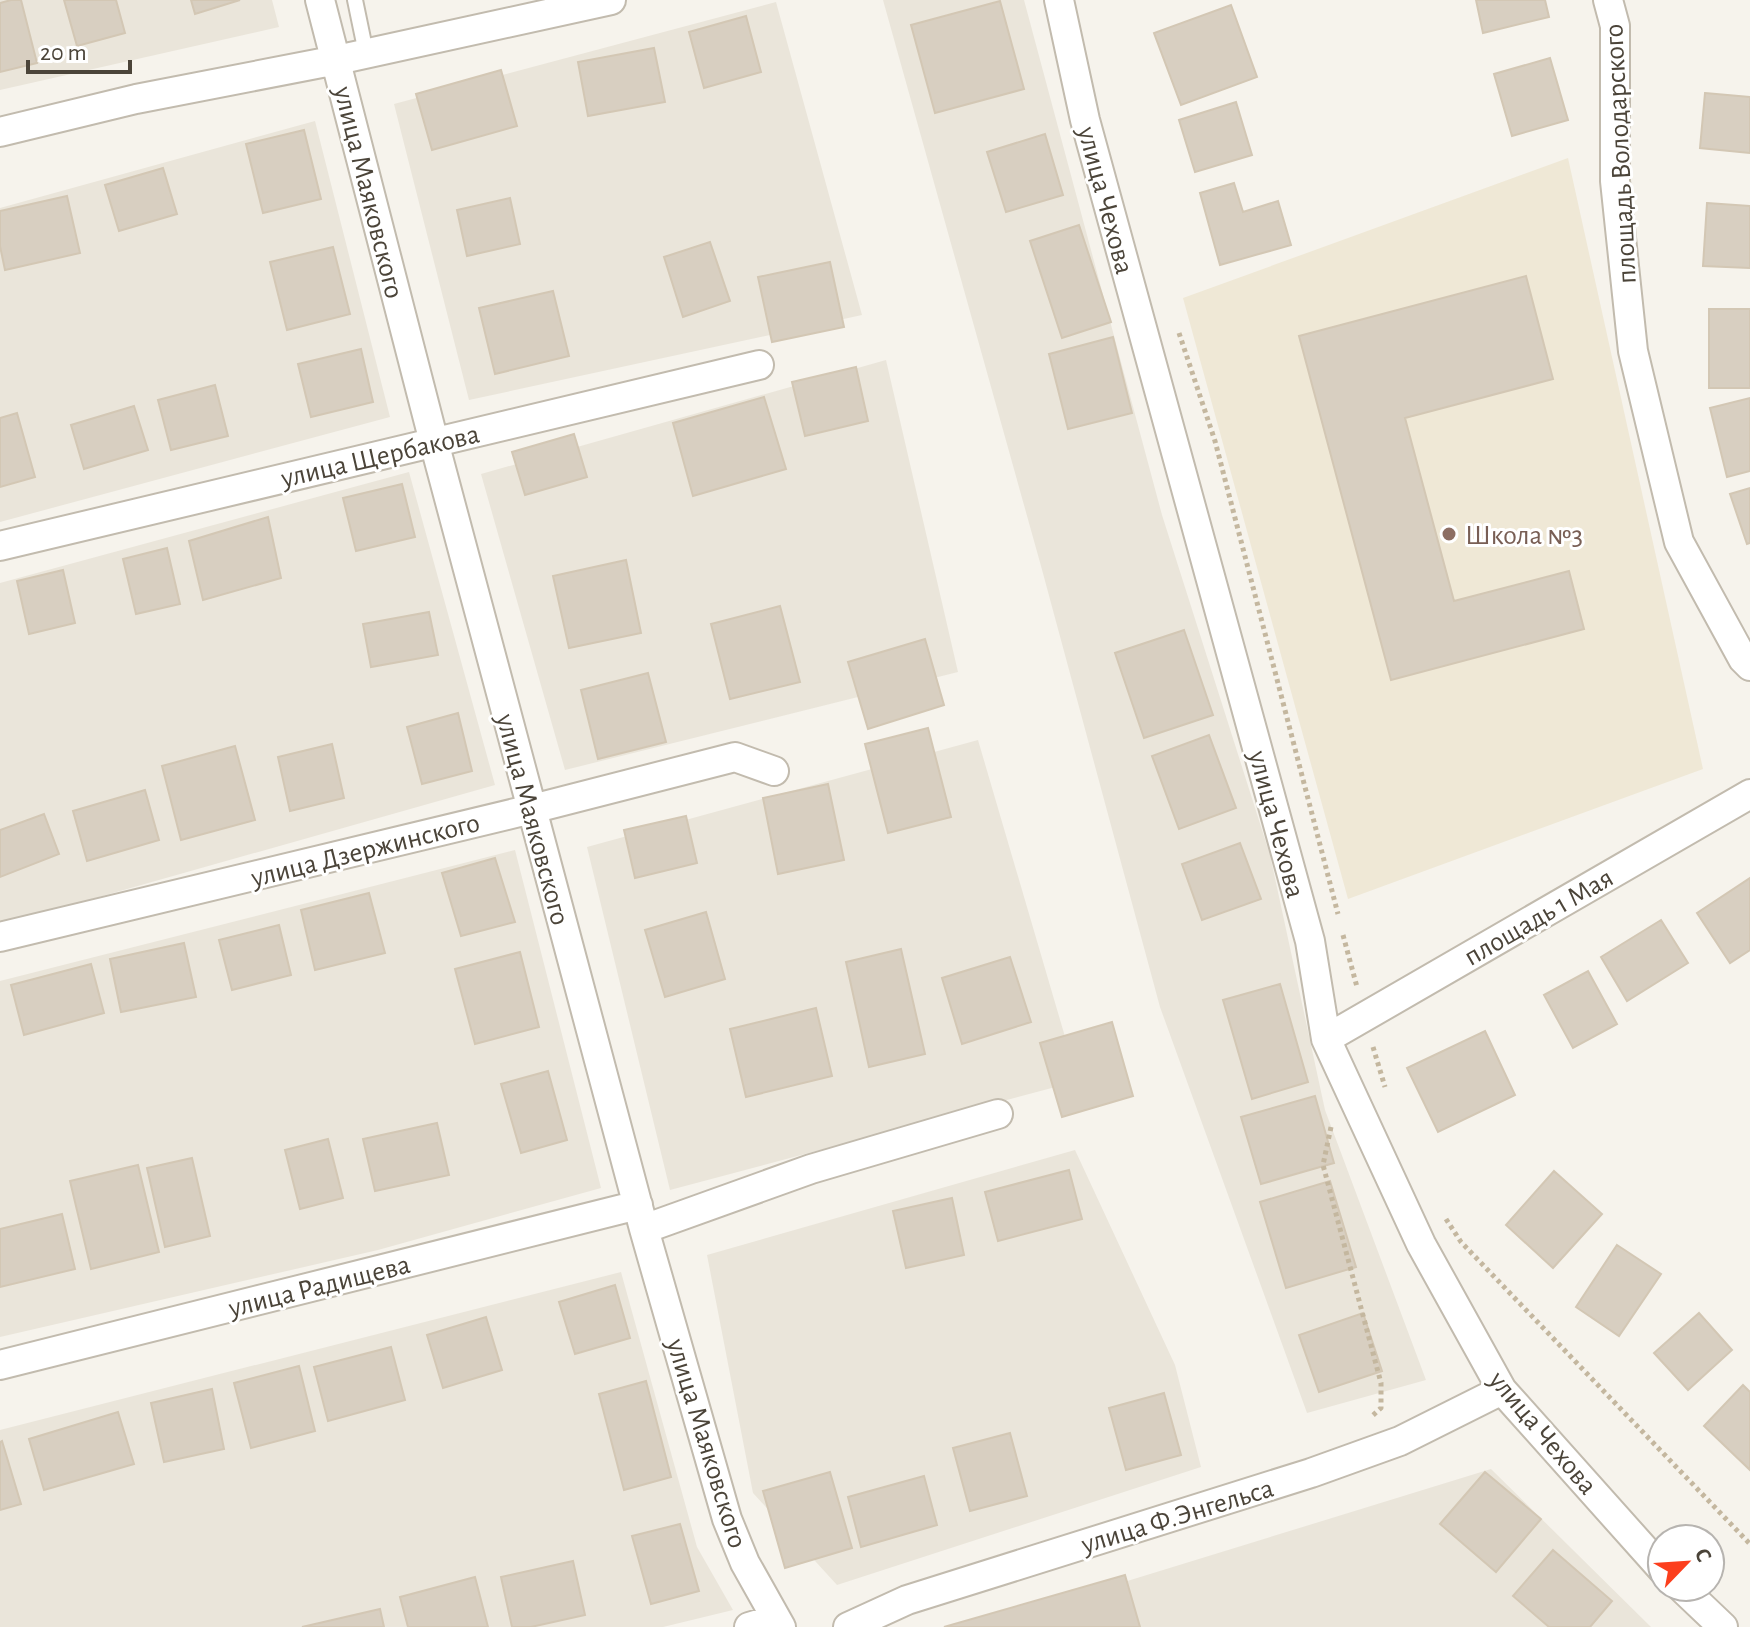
<svg xmlns="http://www.w3.org/2000/svg" width="1750" height="1627" viewBox="0 0 1750 1627" font-family="'Alegreya Sans',sans-serif">
	<style>
		.residential { fill: #eae5da }
		.education { fill: #efe8d6 }
		.building { fill: #d8cfc1; stroke: #d3c7b4; stroke-width: 2 }
		.lines { fill: none; stroke-linecap: round; stroke-linejoin: round }
		.service-casing { stroke: #c2bbae; stroke-width: 18 }
		.minor-casing { stroke: #c2bbae; stroke-width: 32 }
		.path { stroke: #c4b79f; stroke-width: 5; stroke-dasharray: 4 4; stroke-linecap: butt }
		.service { stroke: #fff; stroke-width: 14 }
		.minor { stroke: #fff; stroke-width: 28 }
		.education-dot { fill: #8d6e63; stroke: #fff; stroke-width: 3 }
		.labels { text-anchor: middle; stroke-width: 6; stroke-linejoin: round; paint-order: stroke }
		.street-label { font-size: 28px; fill: #4b4439; stroke: #fff }
		.education-label { font-size: 28px; fill: #785e54; stroke: #fff; text-anchor: start }
	</style>
	<rect width="100%" height="100%" fill="#f6f3ec"/>
	<path class="residential" d="M 0,0 L 272,0 L 279,27 L 0,90 Z
		M 883,0 L 1024,0 L 1162,515 L 1270,855 L 1325,1110 L 1426,1380 L 1307,1413 L 1160,1007 L 1041,566 Z
		M 776,2 L 862,315 L 469,400 L 394,104 Z
		M 315,121 L 390,417 L 0,522 L 0,208 Z
		M 886,360 L 958,672 L 565,770 L 481,474 Z
		M 409,472 L 495,785 L 0,925 L 0,583 Z
		M 978,740 L 1078,1081 L 670,1190 L 587,847 Z
		M 515,850 L 601,1188 L 378,1250 L 0,1337 L 0,981 Z
		M 1075,1150 L 1175,1365 L 1201,1467 L 837,1585 L 753,1493 L 707,1255 Z
		M 621,1272 L 697,1547 L 733,1610 L 663,1627 L 0,1627 L 0,1430 Z
		M 1491,1469 L 1651,1627 L 978,1627 Z"/>
	<path class="education" d="M 1568,158 L 1703,769 L 1348,899 L 1183,298 Z"/>
	<path class="building" d="M 11,0 L 21,0 L 37,63 L 0,72 L 0,3 Z
		M 64,0 L 116,0 L 125,33 L 77,46 Z
		M 191,0 L 240,0 L 195,14 Z
		M 1476,0 L 1545,0 L 1549,17 L 1483,33 Z
		M 1000,1 L 1024,89 L 935,113 L 911,25 Z
		M 1231,5 L 1257,77 L 1181,105 L 1154,33 Z
		M 746,16 L 761,72 L 704,88 L 689,32 Z
		M 654,48 L 665,102 L 588,116 L 578,62 Z
		M 1550,58 L 1568,120 L 1512,136 L 1494,74 Z
		M 501,70 L 517,126 L 432,150 L 416,94 Z
		M 1705,93 L 1750,97 L 1750,153 L 1700,148 Z
		M 1236,102 L 1252,155 L 1195,172 L 1179,120 Z
		M 304,130 L 321,199 L 263,213 L 246,144 Z
		M 1045,134 L 1063,195 L 1006,212 L 987,152 Z
		M 163,168 L 177,214 L 119,231 L 105,185 Z
		M 1234,183 L 1243,212 L 1278,201 L 1291,245 L 1220,265 L 1200,193 Z
		M 67,196 L 80,253 L 5,270 L 0,246 L 0,211 Z
		M 510,198 L 520,244 L 467,256 L 457,210 Z
		M 1707,203 L 1750,206 L 1750,268 L 1703,266 Z
		M 1079,225 L 1111,322 L 1062,338 L 1030,241 Z
		M 710,242 L 730,301 L 683,317 L 664,257 Z
		M 333,247 L 350,314 L 287,330 L 270,262 Z
		M 830,262 L 844,327 L 772,342 L 758,277 Z
		M 1526,276 L 1553,379 L 1405,418 L 1454,601 L 1569,571 L 1584,629 L 1391,680 L 1299,336 Z
		M 553,291 L 569,356 L 495,374 L 479,308 Z
		M 1709,309 L 1750,309 L 1750,388 L 1709,388 Z
		M 1113,337 L 1132,413 L 1068,429 L 1049,354 Z
		M 361,349 L 373,402 L 311,417 L 298,364 Z
		M 856,367 L 868,421 L 805,436 L 792,382 Z
		M 215,385 L 228,436 L 171,450 L 158,400 Z
		M 764,397 L 786,469 L 693,496 L 673,423 Z
		M 1750,398 L 1750,471 L 1727,477 L 1710,408 Z
		M 134,406 L 148,450 L 84,469 L 71,425 Z
		M 17,413 L 35,477 L 0,487 L 0,418 Z
		M 574,434 L 587,477 L 525,495 L 512,452 Z
		M 402,484 L 415,537 L 356,551 L 343,498 Z
		M 1750,488 L 1750,543 L 1747,544 L 1730,494 Z
		M 268,517 L 281,578 L 203,600 L 189,541 Z
		M 167,548 L 180,604 L 136,614 L 123,559 Z
		M 626,560 L 641,633 L 569,648 L 553,576 Z
		M 63,570 L 75,623 L 29,634 L 17,581 Z
		M 780,606 L 800,682 L 730,699 L 711,624 Z
		M 429,612 L 438,655 L 371,667 L 363,624 Z
		M 1184,630 L 1213,715 L 1144,738 L 1115,653 Z
		M 925,639 L 944,705 L 868,729 L 848,662 Z
		M 648,673 L 666,742 L 598,759 L 581,690 Z
		M 458,713 L 472,771 L 422,784 L 407,727 Z
		M 928,728 L 951,817 L 888,833 L 865,744 Z
		M 1209,735 L 1236,808 L 1179,829 L 1152,756 Z
		M 332,744 L 344,798 L 290,811 L 278,757 Z
		M 235,746 L 255,820 L 181,840 L 162,766 Z
		M 828,784 L 844,860 L 778,874 L 763,798 Z
		M 145,790 L 159,840 L 87,861 L 73,811 Z
		M 44,814 L 59,854 L 0,877 L 0,830 Z
		M 686,816 L 697,863 L 635,878 L 624,830 Z
		M 1240,843 L 1261,899 L 1202,920 L 1182,864 Z
		M 495,858 L 515,922 L 461,936 L 442,873 Z
		M 1750,878 L 1750,950 L 1730,963 L 1697,913 Z
		M 369,893 L 385,953 L 315,970 L 301,910 Z
		M 706,912 L 725,979 L 665,997 L 645,930 Z
		M 1661,920 L 1688,963 L 1627,1001 L 1601,957 Z
		M 279,925 L 291,975 L 232,990 L 219,940 Z
		M 184,943 L 196,997 L 121,1012 L 110,959 Z
		M 901,949 L 925,1054 L 869,1067 L 846,962 Z
		M 520,952 L 539,1027 L 475,1044 L 455,969 Z
		M 1010,957 L 1031,1022 L 962,1044 L 942,978 Z
		M 91,964 L 104,1013 L 24,1035 L 11,985 Z
		M 1588,971 L 1617,1024 L 1573,1048 L 1544,995 Z
		M 1280,984 L 1308,1082 L 1252,1099 L 1223,1000 Z
		M 816,1008 L 832,1076 L 746,1097 L 730,1029 Z
		M 1112,1022 L 1133,1096 L 1062,1117 L 1040,1043 Z
		M 1485,1031 L 1515,1095 L 1438,1132 L 1407,1068 Z
		M 548,1071 L 567,1140 L 521,1153 L 501,1084 Z
		M 1315,1096 L 1334,1163 L 1261,1184 L 1241,1117 Z
		M 437,1123 L 449,1175 L 375,1191 L 363,1139 Z
		M 328,1139 L 343,1198 L 300,1209 L 285,1150 Z
		M 192,1158 L 210,1236 L 165,1247 L 147,1168 Z
		M 138,1165 L 159,1252 L 91,1269 L 70,1181 Z
		M 1069,1170 L 1082,1219 L 998,1241 L 985,1192 Z
		M 1554,1171 L 1602,1214 L 1553,1268 L 1506,1225 Z
		M 1330,1181 L 1356,1267 L 1286,1288 L 1260,1202 Z
		M 952,1198 L 964,1255 L 906,1268 L 893,1211 Z
		M 62,1214 L 75,1269 L 0,1287 L 0,1229 Z
		M 1617,1245 L 1661,1274 L 1619,1336 L 1576,1307 Z
		M 615,1285 L 630,1338 L 575,1354 L 559,1302 Z
		M 1363,1313 L 1382,1371 L 1319,1392 L 1299,1335 Z
		M 1699,1313 L 1732,1350 L 1688,1390 L 1654,1353 Z
		M 486,1317 L 502,1370 L 443,1388 L 427,1335 Z
		M 391,1347 L 405,1400 L 328,1421 L 314,1367 Z
		M 299,1366 L 315,1431 L 251,1448 L 234,1383 Z
		M 646,1381 L 671,1477 L 624,1490 L 599,1394 Z
		M 1743,1385 L 1750,1392 L 1750,1470 L 1704,1426 Z
		M 212,1389 L 224,1449 L 164,1462 L 151,1403 Z
		M 1164,1393 L 1181,1455 L 1126,1470 L 1109,1408 Z
		M 118,1412 L 134,1464 L 44,1490 L 29,1439 Z
		M 1010,1433 L 1027,1496 L 970,1511 L 953,1448 Z
		M 2,1441 L 21,1504 L 0,1510 L 0,1442 Z
		M 830,1472 L 852,1548 L 785,1568 L 763,1491 Z
		M 1485,1472 L 1541,1519 L 1496,1572 L 1440,1524 Z
		M 924,1476 L 937,1525 L 861,1547 L 848,1497 Z
		M 680,1524 L 699,1591 L 651,1604 L 632,1536 Z
		M 1553,1550 L 1612,1601 L 1590,1627 L 1549,1627 L 1513,1596 Z
		M 573,1561 L 585,1615 L 531,1627 L 512,1627 L 501,1577 Z
		M 1125,1575 L 1140,1627 L 944,1627 Z
		M 475,1577 L 488,1627 L 408,1627 L 400,1597 Z
		M 380,1609 L 384,1627 L 302,1627 Z"/>
	<g class="lines">
		<g class="service-casing">
			<path id="service" d="M 355,0 L 366,53"/>
		</g>
		<g class="minor-casing">
			<path id="minor" d="M 320,0 L 434,442 L 532,809 L 644,1229 L 727,1519 L 745,1563 L 781,1627
				M 1059,0 L 1085,120 L 1310,941 L 1326,1039 L 1421,1244 L 1502,1390 L 1662,1569
				M 1608,0 L 1615,26 L 1615,181 L 1633,351 L 1679,542 L 1743,659 L 1750,666
				M 0,132 L 136,99 L 337,60 L 611,0
				M 0,546 L 759,365
				M 0,937 L 532,809 L 735,757 L 774,771
				M 1326,1039 L 1750,794
				M 644,1229 L 811,1169 L 998,1114
				M 0,1365 L 638,1205
				M 1681,1587 L 1723,1627
				M 749,1627 L 775,1619
				M 848,1627 L 907,1600 L 1311,1473 L 1400,1441 L 1502,1390"/>
		</g>
		<path class="path" d="M 1179,333 L 1215,441 L 1338,914
			M 1343,935 L 1357,987
			M 1373,1047 L 1385,1087
			M 1331,1127 L 1323,1165 L 1381,1383 L 1381,1408 L 1371,1417
			M 1446,1219 L 1461,1242 L 1750,1544"/>
		<use href="#service" class="service"/>
		<use href="#minor" class="minor"/>
	</g>
	<circle class="education-dot" cx="1449" cy="534" r="8"/>
	<g class="labels">
		<g class="street-label">
			<text transform="translate(1619 154) rotate(-93)" y="10">площадь Володарского</text>
			<text transform="translate(370 192) rotate(76)" y="10">улица Маяковского</text>
			<text transform="translate(1107 200) rotate(75)" y="10">улица Чехова</text>
			<text transform="translate(380 455) rotate(-13)" y="10">улица Щербакова</text>
			<text transform="translate(534 819) rotate(75)" y="10">улица Маяковского</text>
			<text transform="translate(1278 824) rotate(75)" y="10">улица Чехова</text>
			<text transform="translate(365 849) rotate(-14)" y="10">улица Дзержинского</text>
			<text transform="translate(1538 916) rotate(-30)" y="10">площадь 1 Мая</text>
			<text transform="translate(319 1285) rotate(-14)" y="10">улица Радищева</text>
			<text transform="translate(1544 1432) rotate(50)" y="10">улица Чехова</text>
			<text transform="translate(708 1443) rotate(73)" y="10">улица Маяковского</text>
			<text transform="translate(1177 1515) rotate(-17)" y="10">улица Ф.Энгельса</text>
		</g>
		<g class="education-label">
			<text x="1465" y="544">Школа №3</text>
		</g>
	</g>
	<g transform="translate(1686 1563) rotate(65)"><circle r="38" fill="#ffffff" stroke="#b7b4b0" stroke-width="2"/>
	<path d="M0-6L14 30L0 20L-14 30Z" fill="#fc3f1d"/>
	<text y="-12" font-size="22" font-weight="bold" text-anchor="middle" fill="#4b4439">С</text>
	</g>
	<path d="M28 60v12h102v-12" fill="none" stroke="#4b4439" stroke-width="4"/>
	<text x="40" y="60" font-size="24" fill="#4b4439" stroke="#ffffff" stroke-width="6" paint-order="stroke">20 m</text>
</svg>
